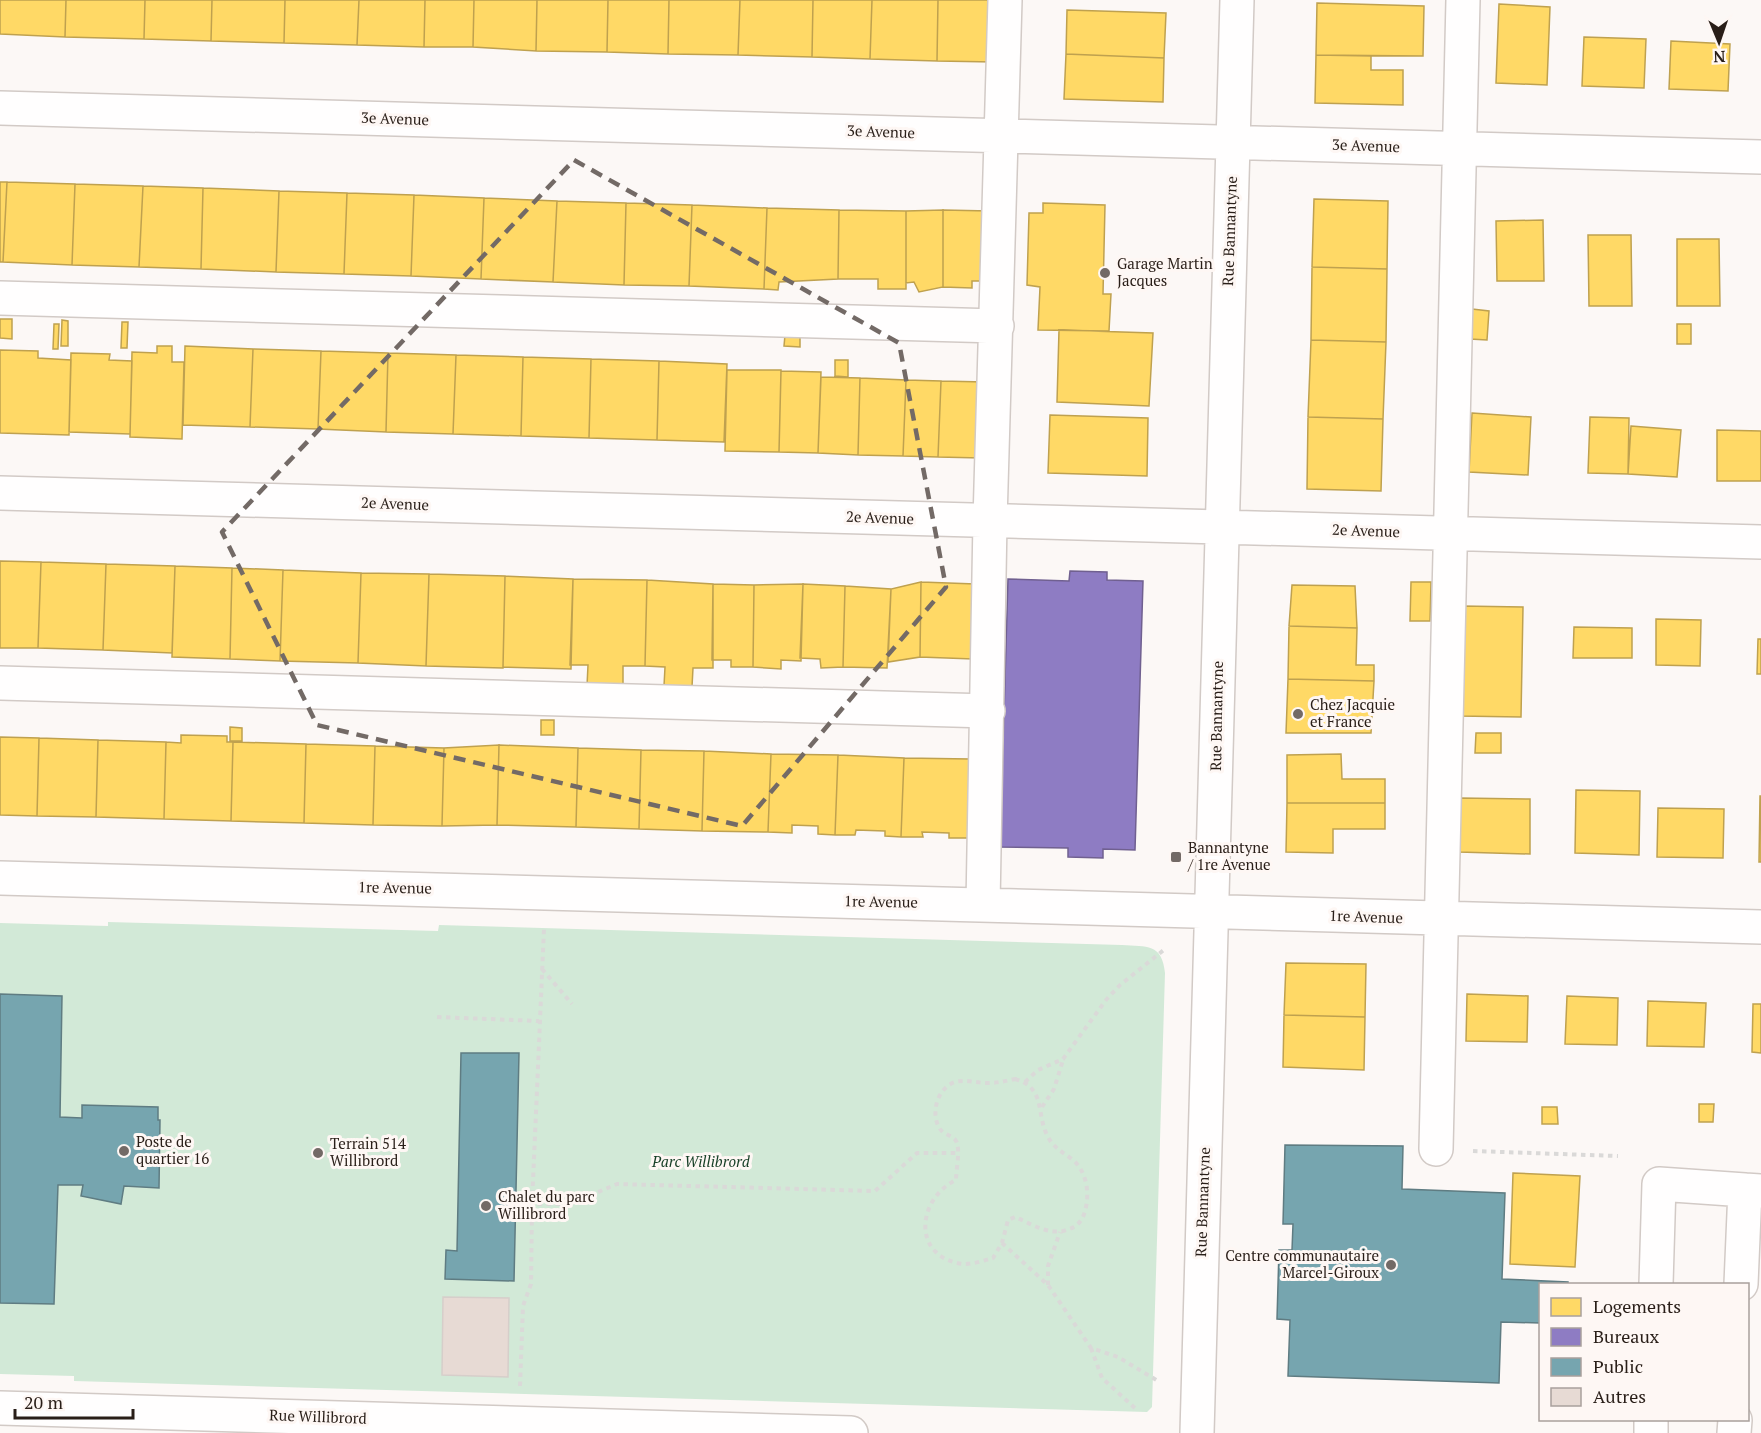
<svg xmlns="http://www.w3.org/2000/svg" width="1761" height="1433" viewBox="0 0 1761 1433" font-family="'PT Serif',serif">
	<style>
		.green { fill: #d2e9d7 }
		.homes { fill: #ffd966; stroke: #bfa14f; stroke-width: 1.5 }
		.offices { fill: #8e7cc3; stroke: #706090; stroke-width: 1.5 }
		.public { fill: #76a5af; stroke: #5f7c82; stroke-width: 1.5 }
		.building { fill: #e7dad4; stroke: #d6ceca; stroke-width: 1.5 }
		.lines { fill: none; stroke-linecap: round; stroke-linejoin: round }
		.minor-casing { stroke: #d2cac6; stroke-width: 36 }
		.path { stroke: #dad9d8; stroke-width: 4; stroke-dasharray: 4.5 4.5; stroke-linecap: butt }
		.minor { stroke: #fffefe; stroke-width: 33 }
		.marked { fill: none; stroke: #736a66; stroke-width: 4.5; stroke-dasharray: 12 8; stroke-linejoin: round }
		.poi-dot { fill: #736a66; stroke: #fef7f4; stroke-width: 2 }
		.labels { text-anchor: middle; stroke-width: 6; stroke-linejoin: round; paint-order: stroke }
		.street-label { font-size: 15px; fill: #291e18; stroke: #fef7f4 }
		.poi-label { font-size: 15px; fill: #291e18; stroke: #fef7f4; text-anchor: start }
		.park-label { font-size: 15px; font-style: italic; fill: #153e25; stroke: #fef7f4 }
	</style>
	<rect width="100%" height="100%" fill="#fcf8f6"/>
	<path class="green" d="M 108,922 L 438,931 L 439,925 L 1122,945 C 1147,947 1162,943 1165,973 L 1152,1407 L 1147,1412 L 74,1381 L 74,1376 L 0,1374 L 0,923 L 108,926 Z"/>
	<path class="homes" d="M 0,0 L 66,0 L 65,37 L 0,34 Z
		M 66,0 L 145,0 L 144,39 L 65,37 Z
		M 145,0 L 212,0 L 211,41 L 144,39 Z
		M 212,0 L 285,0 L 284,43 L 211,41 Z
		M 285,0 L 359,0 L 357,45 L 284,43 Z
		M 359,0 L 425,0 L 424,47 L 357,45 Z
		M 425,0 L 474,0 L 473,47 L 424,47 Z
		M 474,0 L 537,0 L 536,51 L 473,47 Z
		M 537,0 L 608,0 L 607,52 L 536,51 Z
		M 608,0 L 669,0 L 668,54 L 607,52 Z
		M 669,0 L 740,0 L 738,55 L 668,54 Z
		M 740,0 L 813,0 L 812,57 L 738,55 Z
		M 813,0 L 872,0 L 870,59 L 812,57 Z
		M 872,0 L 938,0 L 937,61 L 870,59 Z
		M 938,0 L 997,0 L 994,62 L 937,61 Z
		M 1317,3 L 1424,6 L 1423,56 L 1316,55 Z
		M 1499,4 L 1550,7 L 1547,85 L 1496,83 Z
		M 1067,10 L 1166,13 L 1164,58 L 1066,54 Z
		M 1584,37 L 1646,39 L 1644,88 L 1582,86 Z
		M 1671,41 L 1730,44 L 1728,91 L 1669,89 Z
		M 1066,54 L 1164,58 L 1163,102 L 1064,99 Z
		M 1316,55 L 1371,56 L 1371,70 L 1403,70 L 1403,105 L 1315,103 Z
		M 0,182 L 7,182 L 3,262 L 0,262 Z
		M 7,182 L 75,184 L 72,265 L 3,262 Z
		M 75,184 L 143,186 L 139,267 L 72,265 Z
		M 143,186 L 203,188 L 201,269 L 139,267 Z
		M 203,188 L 279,191 L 276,272 L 201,269 Z
		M 279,191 L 347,193 L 344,274 L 276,272 Z
		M 347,193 L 414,195 L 411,276 L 344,274 Z
		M 414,195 L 484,198 L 481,279 L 411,276 Z
		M 484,198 L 557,201 L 553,282 L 481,279 Z
		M 1314,199 L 1388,201 L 1387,269 L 1312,267 Z
		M 557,201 L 626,203 L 624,285 L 553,282 Z
		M 626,203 L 692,205 L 689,286 L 624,285 Z
		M 1043,203 L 1105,205 L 1103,294 L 1111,294 L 1109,331 L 1038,330 L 1040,287 L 1027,285 L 1029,213 L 1043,213 Z
		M 692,205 L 767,208 L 764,289 L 689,286 Z
		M 767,208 L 839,210 L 838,279 L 779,282 L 778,290 L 764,289 Z
		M 839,210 L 906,211 L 906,289 L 878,289 L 878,279 L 838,279 Z
		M 943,210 L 989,211 L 987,281 L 972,281 L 972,288 L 943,287 Z
		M 943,210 L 943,287 L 919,292 L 914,282 L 906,283 L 906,211 Z
		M 1543,220 L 1544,281 L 1497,281 L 1496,221 Z
		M 1588,235 L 1631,235 L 1632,306 L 1589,306 Z
		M 1677,239 L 1719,239 L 1720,306 L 1677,306 Z
		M 1312,267 L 1387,269 L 1386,342 L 1311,340 Z
		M 1472,309 L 1489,311 L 1487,340 L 1470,339 Z
		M 0,319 L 12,319 L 12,339 L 0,338 Z
		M 62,320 L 68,321 L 68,346 L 61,346 Z
		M 122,322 L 128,322 L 127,348 L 121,348 Z
		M 54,324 L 59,324 L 58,349 L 53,349 Z
		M 1677,324 L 1691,324 L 1691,344 L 1677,344 Z
		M 1059,330 L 1153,333 L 1149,406 L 1057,402 Z
		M 785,335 L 800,335 L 800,347 L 784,346 Z
		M 1311,340 L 1386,342 L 1383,419 L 1308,417 Z
		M 157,346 L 172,346 L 172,362 L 184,362 L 182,439 L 130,437 L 132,352 L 157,353 Z
		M 185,346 L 253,349 L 250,427 L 183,425 Z
		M 253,349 L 321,351 L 318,429 L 250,427 Z
		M 0,350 L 38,351 L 38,358 L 71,360 L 69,435 L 0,433 Z
		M 321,351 L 388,353 L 386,432 L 318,429 Z
		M 71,353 L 110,354 L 109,360 L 132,361 L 130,434 L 69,432 Z
		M 388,353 L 456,355 L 453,434 L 386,432 Z
		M 456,355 L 523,357 L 521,436 L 453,434 Z
		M 523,357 L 591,359 L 589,438 L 521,436 Z
		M 591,359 L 659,361 L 657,440 L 589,438 Z
		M 835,360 L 848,360 L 848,377 L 835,376 Z
		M 659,361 L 727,364 L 724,442 L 657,440 Z
		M 727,370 L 781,370 L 779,452 L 725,451 Z
		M 781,371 L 821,372 L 818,453 L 779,452 Z
		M 821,377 L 860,378 L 858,455 L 818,453 Z
		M 860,378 L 906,380 L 903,456 L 858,455 Z
		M 906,380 L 941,381 L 938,457 L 903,456 Z
		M 941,381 L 984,382 L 981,458 L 938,457 Z
		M 1472,413 L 1531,417 L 1528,475 L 1469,472 Z
		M 1050,415 L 1148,418 L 1147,476 L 1048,473 Z
		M 1308,417 L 1383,419 L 1381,491 L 1307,489 Z
		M 1590,417 L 1629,418 L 1628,474 L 1588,473 Z
		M 1631,426 L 1681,430 L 1677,477 L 1628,474 Z
		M 1717,430 L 1761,431 L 1761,481 L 1717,481 Z
		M 0,561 L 41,562 L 38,648 L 0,648 Z
		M 41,562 L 106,564 L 103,650 L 38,648 Z
		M 106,564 L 175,566 L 172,653 L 103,650 Z
		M 175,566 L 232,568 L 230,659 L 172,657 Z
		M 232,568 L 283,570 L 280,661 L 230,659 Z
		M 283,570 L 361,573 L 358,663 L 280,661 Z
		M 361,573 L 429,574 L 426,666 L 358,663 Z
		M 429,574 L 505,576 L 503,668 L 426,666 Z
		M 505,576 L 573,579 L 571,669 L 503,667 Z
		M 573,579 L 647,580 L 645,666 L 623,666 L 623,686 L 587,686 L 588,665 L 570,665 Z
		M 647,580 L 713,584 L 713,668 L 693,668 L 692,687 L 664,686 L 665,667 L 645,666 Z
		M 921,582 L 975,584 L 973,659 L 920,657 Z
		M 921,582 L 920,657 L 888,662 L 891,589 Z
		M 1411,582 L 1431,582 L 1430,621 L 1410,621 Z
		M 713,584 L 754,585 L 753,667 L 731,667 L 731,660 L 712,660 Z
		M 803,584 L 845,586 L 843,667 L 821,668 L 820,659 L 800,658 Z
		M 803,584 L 801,661 L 781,660 L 781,669 L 753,667 L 754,585 Z
		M 1292,585 L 1355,586 L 1357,628 L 1289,626 Z
		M 845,586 L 891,589 L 887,668 L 843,667 Z
		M 1461,606 L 1523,607 L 1521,717 L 1459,716 Z
		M 1656,619 L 1701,620 L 1700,666 L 1656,665 Z
		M 1289,626 L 1357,628 L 1356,665 L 1374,665 L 1374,681 L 1288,679 Z
		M 1574,627 L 1632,628 L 1632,658 L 1573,658 Z
		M 1758,639 L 1761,639 L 1761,674 L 1757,674 Z
		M 1288,679 L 1374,681 L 1371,733 L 1286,733 Z
		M 541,720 L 554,720 L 554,735 L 541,735 Z
		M 230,727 L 242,728 L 242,741 L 230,741 Z
		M 1476,733 L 1501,733 L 1501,753 L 1475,753 Z
		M 181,735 L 227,736 L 227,742 L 233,742 L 231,821 L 164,819 L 166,742 L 181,743 Z
		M 0,737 L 39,738 L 37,816 L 0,815 Z
		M 39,738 L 98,740 L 96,817 L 37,816 Z
		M 98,740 L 166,742 L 164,819 L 96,817 Z
		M 233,742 L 306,744 L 304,823 L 231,821 Z
		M 306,744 L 375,746 L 373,825 L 304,823 Z
		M 499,745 L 497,825 L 442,826 L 444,748 Z
		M 499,745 L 578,748 L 576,827 L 497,825 Z
		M 375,746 L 444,748 L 442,826 L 373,825 Z
		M 578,748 L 641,750 L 639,829 L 576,827 Z
		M 641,750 L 704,751 L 702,831 L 639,829 Z
		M 704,751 L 771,754 L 768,832 L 702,831 Z
		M 771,754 L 838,755 L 835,835 L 818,834 L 818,826 L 792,825 L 792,833 L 768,832 Z
		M 1341,754 L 1342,779 L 1385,779 L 1385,803 L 1287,803 L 1287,755 Z
		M 838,755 L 904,758 L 901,837 L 885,836 L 885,831 L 856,830 L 855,835 L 835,835 Z
		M 904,758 L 970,759 L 968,838 L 949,838 L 949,833 L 922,832 L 923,837 L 901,837 Z
		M 1576,790 L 1640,791 L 1639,855 L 1575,853 Z
		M 1760,796 L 1761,796 L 1761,862 L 1759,862 Z
		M 1460,798 L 1530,799 L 1530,854 L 1459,852 Z
		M 1287,803 L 1385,803 L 1385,829 L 1333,829 L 1333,853 L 1286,852 Z
		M 1658,808 L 1724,809 L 1723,858 L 1657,857 Z
		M 1286,963 L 1366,964 L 1365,1017 L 1284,1015 Z
		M 1467,994 L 1528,996 L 1527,1042 L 1466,1041 Z
		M 1567,996 L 1618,998 L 1617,1045 L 1565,1044 Z
		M 1648,1001 L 1706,1003 L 1704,1047 L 1647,1046 Z
		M 1753,1004 L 1761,1004 L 1761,1053 L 1752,1052 Z
		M 1284,1015 L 1365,1017 L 1364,1070 L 1283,1067 Z
		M 1699,1104 L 1714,1104 L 1713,1122 L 1699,1122 Z
		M 1542,1107 L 1557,1107 L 1558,1124 L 1542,1124 Z
		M 1513,1173 L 1580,1176 L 1575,1267 L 1510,1264 Z"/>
	<path class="offices" d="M 1070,571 L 1107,572 L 1107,580 L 1143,581 L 1135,850 L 1103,849 L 1103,858 L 1068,857 L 1068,848 L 1000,847 L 1008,579 L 1069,581 Z"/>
	<path class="public" d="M 0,994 L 62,996 L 60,1117 L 82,1118 L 82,1105 L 158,1107 L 158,1120 L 160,1120 L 159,1188 L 124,1186 L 121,1204 L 81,1196 L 83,1185 L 58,1185 L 54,1304 L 0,1303 Z
		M 461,1053 L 519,1053 L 514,1281 L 445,1279 L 446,1250 L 457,1251 Z
		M 1285,1145 L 1403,1146 L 1402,1189 L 1505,1193 L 1502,1279 L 1568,1282 L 1568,1284 L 1540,1284 L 1540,1323 L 1501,1322 L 1499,1383 L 1288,1376 L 1290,1320 L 1277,1319 L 1279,1250 L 1292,1250 L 1293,1224 L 1283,1224 Z"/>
	<path class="building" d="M 443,1297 L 509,1298 L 508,1377 L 442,1375 Z"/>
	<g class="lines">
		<g class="minor-casing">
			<path id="minor" d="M 0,108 L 1761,157
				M 0,298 L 997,326
				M 0,493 L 1761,542
				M 0,683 L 988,711
				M 0,878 C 587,892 1174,912 1761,927
				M 983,905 L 990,521 L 1005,0
				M 1436,1149 L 1463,0
				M 1656,1284 L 1659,1184 L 1745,1190
				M 1741,1284 L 1745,1190 L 1761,1191
				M 0,1408 L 851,1433
				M 1197,1433 L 1237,0
				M 1651,1433 L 1651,1420
				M 1734,1433 L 1735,1420"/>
		</g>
		<path class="path" d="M 542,969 L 572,1004
			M 437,1017 L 539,1021
			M 1015,1079 C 1046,1088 1036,1113 1047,1135 C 1053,1148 1063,1152 1073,1160 C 1087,1172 1090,1194 1085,1211 C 1082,1223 1075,1228 1063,1231 C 1045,1234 1030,1223 1015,1217 L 1008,1220 L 1002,1243 L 993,1258 C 982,1261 969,1266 957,1263 C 911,1252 919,1198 956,1180 C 956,1170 960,1153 957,1143 C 955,1136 944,1135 940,1129 C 930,1114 937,1088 955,1082 C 966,1079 976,1083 987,1083 C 997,1083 1005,1081 1015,1079 Z
			M 1025,1082 L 1038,1070 L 1063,1059 L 1106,1000 L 1120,985 L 1165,949
			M 1042,1107 L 1054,1089 L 1063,1060
			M 1473,1151 L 1618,1156
			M 532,1204 L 544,929
			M 1002,1243 L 1048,1285 L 1091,1348 L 1118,1357 L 1158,1381
			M 1048,1285 L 1048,1266 L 1060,1232
			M 1091,1348 L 1102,1378 L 1137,1410
			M 520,1386 L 523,1306 L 531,1284 L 532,1204 L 570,1204 L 617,1184 L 875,1191 L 917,1153 L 957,1153"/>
		<use href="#minor" class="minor"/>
	</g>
	<path class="marked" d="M 574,160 L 899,343 L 946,587 L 742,826 L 317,725 L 222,532 Z"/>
	<g class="poi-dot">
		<circle cx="1105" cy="273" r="6"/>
		<circle cx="1298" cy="714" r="6"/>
		<rect x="1170" y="851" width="12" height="12" rx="3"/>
		<circle cx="124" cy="1151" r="6"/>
		<circle cx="318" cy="1153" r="6"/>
		<circle cx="486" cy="1206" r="6"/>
		<circle cx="1391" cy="1265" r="6"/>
	</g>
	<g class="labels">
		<g class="street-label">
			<text transform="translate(395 119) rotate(2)" y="5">3e Avenue</text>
			<text transform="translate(881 132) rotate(2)" y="5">3e Avenue</text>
			<text transform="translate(1366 146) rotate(2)" y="5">3e Avenue</text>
			<text transform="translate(1230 231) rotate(-88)" y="5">Rue Bannantyne</text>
			<text transform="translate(395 504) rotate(2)" y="5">2e Avenue</text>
			<text transform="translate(880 518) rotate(2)" y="5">2e Avenue</text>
			<text transform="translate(1366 531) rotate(2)" y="5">2e Avenue</text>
			<text transform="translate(1217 716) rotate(-89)" y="5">Rue Bannantyne</text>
			<text transform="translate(395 888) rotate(1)" y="5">1re Avenue</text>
			<text transform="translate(881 902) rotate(1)" y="5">1re Avenue</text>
			<text transform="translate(1366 917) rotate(2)" y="5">1re Avenue</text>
			<text transform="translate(1203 1202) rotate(-88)" y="5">Rue Bannantyne</text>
			<text transform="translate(318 1417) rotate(2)" y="5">Rue Willibrord</text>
		</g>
		<g class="poi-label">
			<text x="1117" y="269">Garage Martin<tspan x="1117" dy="17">Jacques</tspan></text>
			<text x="1310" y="710">Chez Jacquie<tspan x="1310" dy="17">et France</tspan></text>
			<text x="1188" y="853">Bannantyne<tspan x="1188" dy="17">/ 1re Avenue</tspan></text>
			<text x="136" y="1147">Poste de<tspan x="136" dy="17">quartier 16</tspan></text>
			<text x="330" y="1149">Terrain 514<tspan x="330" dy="17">Willibrord</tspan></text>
			<text x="498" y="1202">Chalet du parc<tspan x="498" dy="17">Willibrord</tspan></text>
			<text x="1379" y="1261" text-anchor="end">Centre communautaire<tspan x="1379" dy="17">Marcel-Giroux</tspan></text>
		</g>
		<g class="park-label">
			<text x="701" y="1167">Parc Willibrord</text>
		</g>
	</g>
	<rect x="1539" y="1283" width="210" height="138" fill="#fef7f4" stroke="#a9a09c" stroke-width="1.5"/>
	<rect x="1551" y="1298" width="30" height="18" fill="#ffd966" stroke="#a9a09c" stroke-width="1.5"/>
	<text x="1593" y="1313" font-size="18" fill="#291e18">Logements</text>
	<rect x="1551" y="1328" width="30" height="18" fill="#8e7cc3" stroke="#a9a09c" stroke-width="1.5"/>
	<text x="1593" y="1343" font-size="18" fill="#291e18">Bureaux</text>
	<rect x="1551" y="1358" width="30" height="18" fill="#76a5af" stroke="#a9a09c" stroke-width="1.5"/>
	<text x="1593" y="1373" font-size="18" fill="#291e18">Public</text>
	<rect x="1551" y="1388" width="30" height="18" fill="#e7dad4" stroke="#a9a09c" stroke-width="1.5"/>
	<text x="1593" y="1403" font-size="18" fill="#291e18">Autres</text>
	<g transform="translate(1719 42) rotate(178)" stroke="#fef7f4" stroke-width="4.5" paint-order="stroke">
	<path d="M0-4.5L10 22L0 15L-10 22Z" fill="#291e18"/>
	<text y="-9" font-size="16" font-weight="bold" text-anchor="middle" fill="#291e18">N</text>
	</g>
	<path d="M15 1409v9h118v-9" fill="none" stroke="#291e18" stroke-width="3"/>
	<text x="24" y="1409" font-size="18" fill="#291e18" stroke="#fef7f4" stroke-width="4.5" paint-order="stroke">20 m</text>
</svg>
